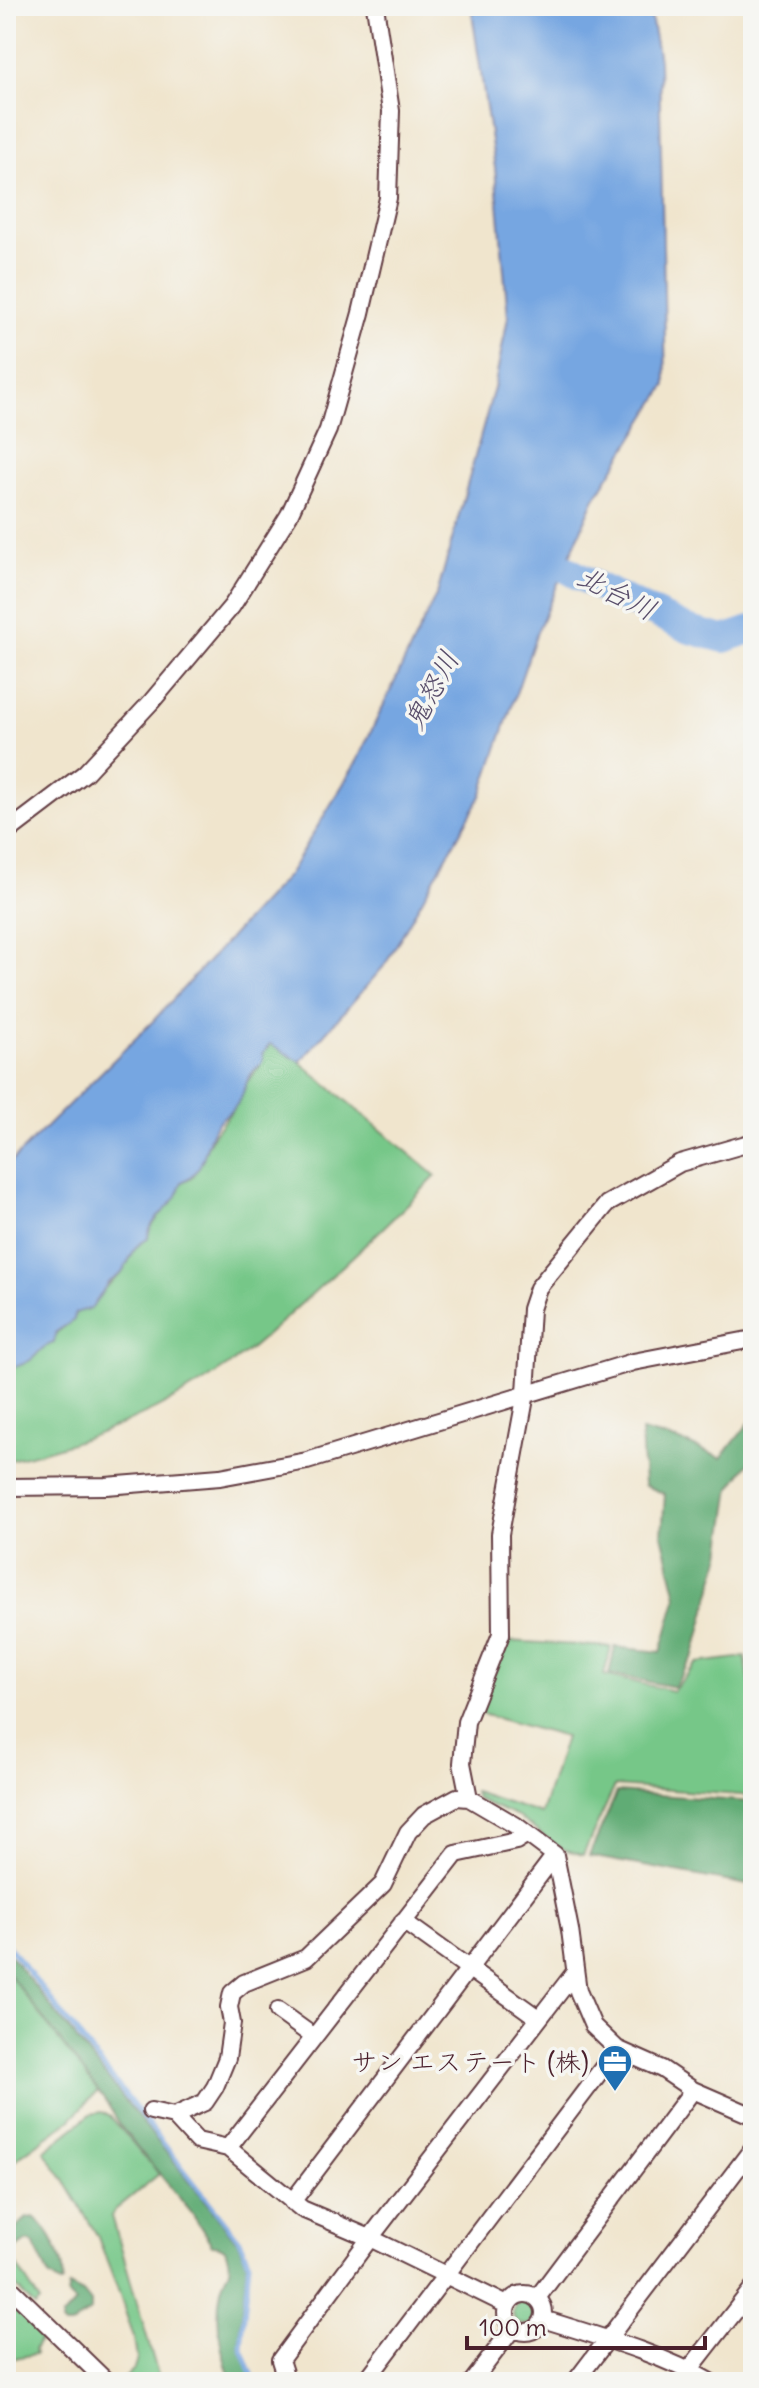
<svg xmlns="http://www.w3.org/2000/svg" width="759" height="2388" viewBox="0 0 759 2388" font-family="Delius,'Klee One',sans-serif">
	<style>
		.green { fill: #76c788; stroke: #60735a; stroke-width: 2 }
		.forest { fill: #60ac74; stroke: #556650; stroke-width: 2 }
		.water { fill: #76a6e1; stroke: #606286; stroke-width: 2 }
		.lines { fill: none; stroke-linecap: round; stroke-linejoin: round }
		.stream { stroke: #76a6e1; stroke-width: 5 }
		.river { stroke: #76a6e1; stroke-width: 28 }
		.minor-casing { stroke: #633d43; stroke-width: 20 }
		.minor { stroke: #fff; stroke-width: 16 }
		.labels { text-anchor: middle; stroke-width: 7; stroke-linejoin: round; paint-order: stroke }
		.poi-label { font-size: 26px; fill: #4a1f2b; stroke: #f6f6f2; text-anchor: end }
		.water-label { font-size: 28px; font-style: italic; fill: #594e6b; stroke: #f6f6f2 }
	</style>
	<rect width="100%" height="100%" fill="#f6f6f2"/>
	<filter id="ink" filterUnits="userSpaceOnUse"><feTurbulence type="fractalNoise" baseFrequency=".0125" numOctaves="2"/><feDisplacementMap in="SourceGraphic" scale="16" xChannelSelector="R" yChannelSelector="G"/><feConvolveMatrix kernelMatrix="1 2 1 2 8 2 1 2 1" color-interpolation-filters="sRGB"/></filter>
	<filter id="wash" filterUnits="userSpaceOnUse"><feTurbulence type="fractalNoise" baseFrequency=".006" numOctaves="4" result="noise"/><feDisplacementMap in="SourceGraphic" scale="32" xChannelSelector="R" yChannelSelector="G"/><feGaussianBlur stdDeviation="1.8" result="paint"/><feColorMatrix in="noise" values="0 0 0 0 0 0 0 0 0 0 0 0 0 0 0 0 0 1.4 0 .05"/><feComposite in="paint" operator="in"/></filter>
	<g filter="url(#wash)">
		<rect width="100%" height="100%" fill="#f0e5cd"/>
		<path class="green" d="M 270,1043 L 300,1062 L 436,1176 C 393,1219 349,1261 303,1302 C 279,1323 256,1347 229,1365 C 162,1413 85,1443 6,1461 L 6,1369 C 32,1363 33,1350 53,1341 L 56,1333 L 73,1320 L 74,1314 L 122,1273 L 136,1247 L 147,1238 L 148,1232 L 182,1182 L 192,1177 L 213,1135 L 237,1104 L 247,1082 L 263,1062 L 263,1054 Z
			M 507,1641 L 611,1647 L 604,1675 L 673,1691 L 697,1663 L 745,1657 L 753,1698 L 753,1796 L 615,1786 L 583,1855 L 560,1848 L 518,1817 L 476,1799 L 474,1792 L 541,1814 L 565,1737 L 478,1713 Z
			M 6,1970 L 98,2091 L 70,2120 L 9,2164 L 6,2160 Z
			M 102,2112 L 111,2117 L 159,2174 L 115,2210 L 112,2216 L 160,2382 L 121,2382 L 134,2369 L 137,2359 L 134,2338 L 117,2287 L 97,2235 L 64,2180 L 44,2151 L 91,2114 Z
			M 15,2263 L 40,2302 L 35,2307 L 6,2276 L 6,2270 Z
			M 6,2294 C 22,2308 52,2326 34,2349 L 35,2354 L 6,2360 Z
			M513 2313a12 12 0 1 1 24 0a12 12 0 1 1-24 0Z"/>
		<path class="forest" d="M 753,1418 L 753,1457 L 731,1488 L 721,1554 L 694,1655 L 674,1687 L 609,1674 L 615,1647 L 661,1652 L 677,1596 L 662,1535 L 665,1494 L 644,1485 L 641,1431 L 680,1441 L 721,1458 Z
			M 617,1792 L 753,1802 L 753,1886 L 589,1856 Z
			M 6,1950 L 238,2243 L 247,2262 L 239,2346 L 254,2382 L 232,2382 C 220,2352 214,2322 221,2289 C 223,2278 232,2271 229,2259 C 227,2249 222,2245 212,2245 L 191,2212 L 124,2131 L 105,2100 L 6,1970 Z
			M 34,2217 C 50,2229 66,2262 63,2282 L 60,2284 L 49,2276 L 33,2243 L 27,2241 L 6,2256 L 6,2237 L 27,2218 Z
			M 69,2286 L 83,2293 L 91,2303 L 91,2310 L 71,2326 L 64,2326 L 61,2323 L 62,2317 L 75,2303 L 67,2295 Z"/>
		<path class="water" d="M 471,6 L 649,6 L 659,60 L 666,385 L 594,500 L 537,632 L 481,796 L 385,965 L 300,1062 L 270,1044 L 263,1054 L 263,1062 C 242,1079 250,1083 238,1103 C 232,1112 221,1117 216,1125 C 202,1147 209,1168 182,1182 C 179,1186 179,1190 178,1194 C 170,1210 150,1217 148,1238 L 136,1247 L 122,1273 L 108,1283 L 92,1308 L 75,1313 L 74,1320 L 56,1332 L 54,1343 C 42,1346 41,1351 32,1359 C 24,1365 15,1367 6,1370 L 6,1167 L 153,1021 L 288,875 L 356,763 L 438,591 L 495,384 L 508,317 L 495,168 Z"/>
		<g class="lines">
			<path class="stream" d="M 6,1943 L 239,2240 L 249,2262 L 241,2346 L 255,2382"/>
			<path class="river" d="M 533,551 L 597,586 L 690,630 L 724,639 L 753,629"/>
		</g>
	</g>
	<g filter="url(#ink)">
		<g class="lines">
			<g class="minor-casing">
				<path id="minor" d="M 6,833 L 85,773 L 152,701 L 232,606 L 289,515 L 328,430 L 361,313 L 388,198 L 391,111 L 375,6
					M 6,1487 L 106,1486 L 220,1477 L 307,1461 L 633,1362 L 753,1339
					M 469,1798 L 462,1763 L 466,1722 L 501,1634 L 500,1534 L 526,1393 L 531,1309 L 538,1288 L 607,1204 L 680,1163 L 753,1142
					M 403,1921 L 538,2018
					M 278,2011 L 314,2037
					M 151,2111 L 174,2116 L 205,2102 L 215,2087 L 227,2058 L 232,2023 L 229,2007 L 232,1993 L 244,1983 L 306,1958 L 383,1884 L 408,1832 L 424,1815 L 457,1797 L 469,1798 L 515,1825 L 555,1855 L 570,1930 L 578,1991 L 593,2026 L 617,2049 L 662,2069 L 693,2090 L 753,2116
					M 174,2116 L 197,2141 L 228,2148 L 302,2209 L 370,2238 L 507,2305
					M 228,2148 L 456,1854 L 516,1841 L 527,1834
					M 292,2202 L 555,1855
					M 6,2284 L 107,2382
					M506 2313a19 19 0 1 1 38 0a19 19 0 1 1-38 0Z
					M 537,2298 L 693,2090
					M 543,2319 C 600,2337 659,2353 710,2382
					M 287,2382 L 280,2360 L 370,2238 L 575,1972
					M 365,2382 L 617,2049
					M 472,2382 L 513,2328
					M 575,2382 L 753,2148
					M 683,2382 L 689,2370 L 753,2288"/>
			</g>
			<use href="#minor" class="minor"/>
		</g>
	</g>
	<defs>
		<g id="office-pin" transform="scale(1.8)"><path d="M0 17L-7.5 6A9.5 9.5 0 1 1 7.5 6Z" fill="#1f6fb2" stroke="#f6f6f2"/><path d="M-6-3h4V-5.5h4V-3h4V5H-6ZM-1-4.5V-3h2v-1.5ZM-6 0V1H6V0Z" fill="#fff"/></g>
	</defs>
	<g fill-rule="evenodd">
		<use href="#office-pin" x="615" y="2062"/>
	</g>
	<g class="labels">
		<g class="poi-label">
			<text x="589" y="2071">サン エステート (株)</text>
		</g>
		<g class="water-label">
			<text transform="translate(617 593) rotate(27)" y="10">北台川</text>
			<text transform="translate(431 690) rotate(-62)" y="10">鬼怒川</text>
		</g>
	</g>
	<rect width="759" height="2388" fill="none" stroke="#f6f6f2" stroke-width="32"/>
	<path d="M467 2336v12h238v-12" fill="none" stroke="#4a1f2b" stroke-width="4"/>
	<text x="479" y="2336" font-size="24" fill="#4a1f2b" stroke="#f6f6f2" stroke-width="6" paint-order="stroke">100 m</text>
</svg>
